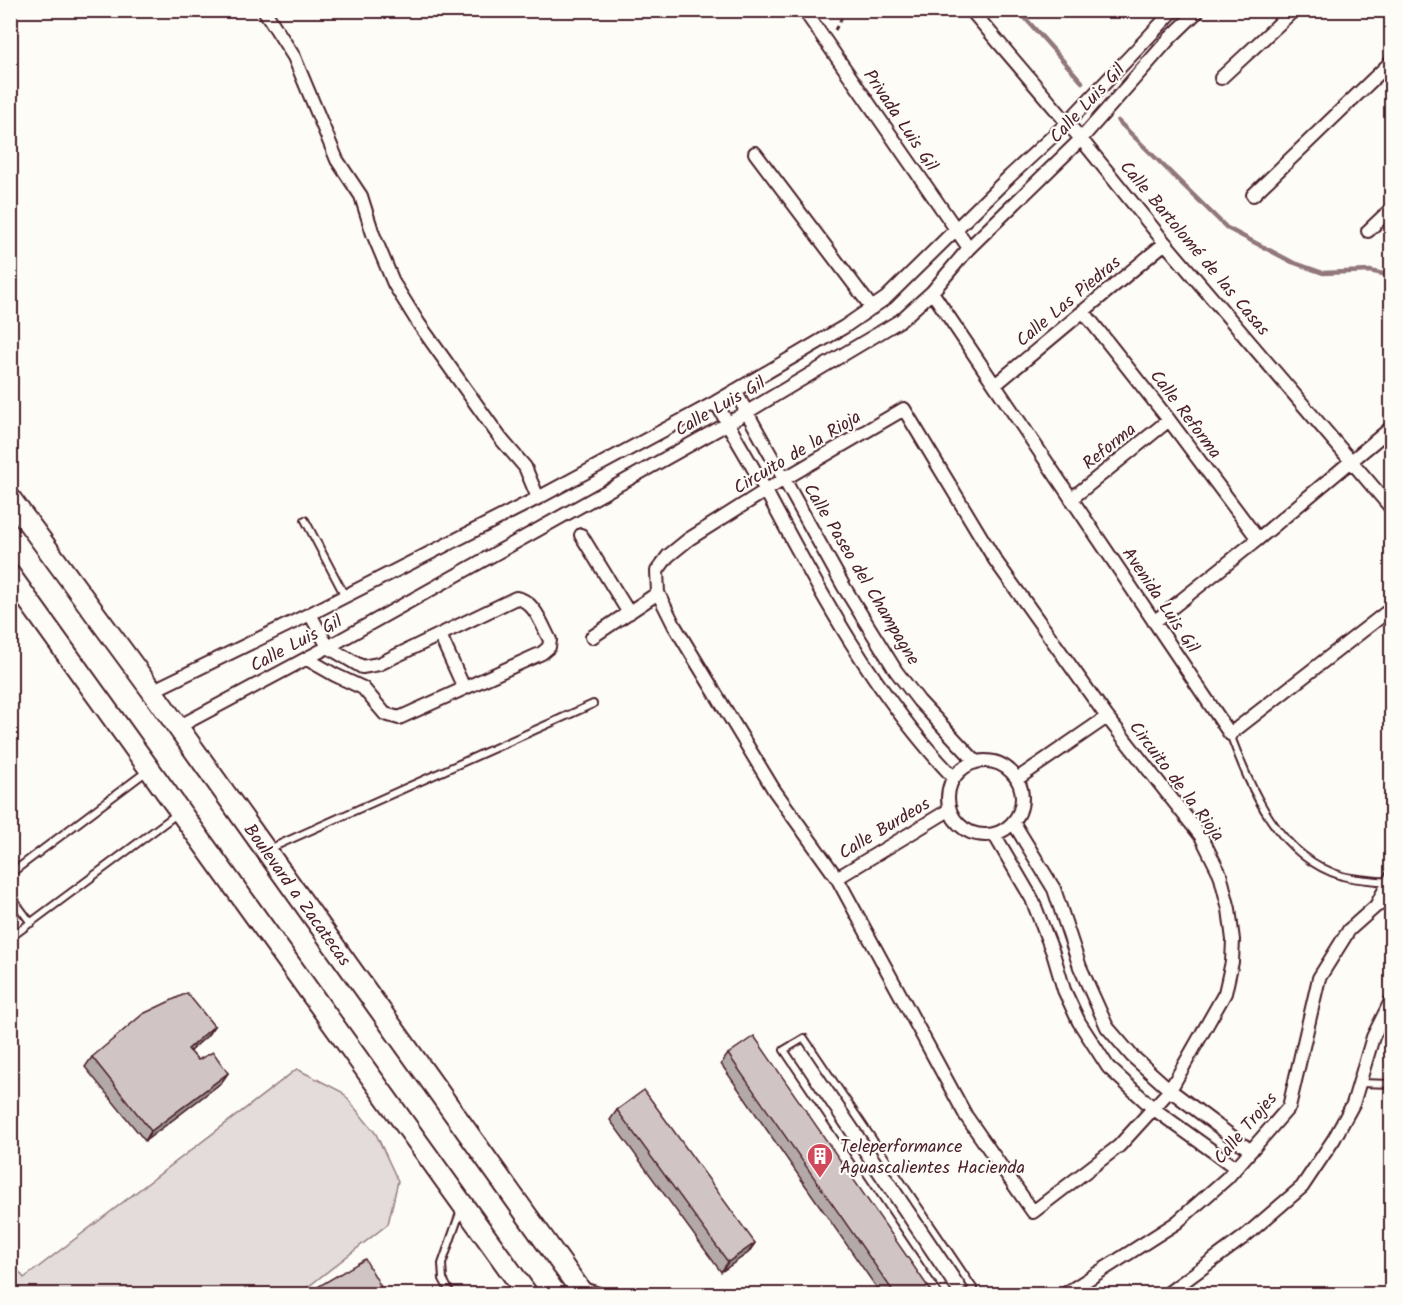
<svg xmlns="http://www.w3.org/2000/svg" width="1402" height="1305" viewBox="0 0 1402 1305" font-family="Kalam,sans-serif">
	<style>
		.green { fill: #e3dcda; stroke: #967e82; stroke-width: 1.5 }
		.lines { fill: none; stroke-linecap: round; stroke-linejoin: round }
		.stream { stroke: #91777b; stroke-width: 4.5 }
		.lane-casing { stroke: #4a1f2b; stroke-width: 10 }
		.street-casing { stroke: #4a1f2b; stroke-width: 16 }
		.primary-casing { stroke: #4a1f2b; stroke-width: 24 }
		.path { stroke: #4a1f2b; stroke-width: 3; stroke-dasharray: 4.5 4.5; stroke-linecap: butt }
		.lane { stroke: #fdfcf7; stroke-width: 6 }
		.street { stroke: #fdfcf7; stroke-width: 12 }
		.primary { stroke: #fdfcf7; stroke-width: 20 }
		.wall { fill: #b3a9a9; stroke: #4a1f2b; stroke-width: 1.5 }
		.shaded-wall { fill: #928a89; stroke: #4a1f2b; stroke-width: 1.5 }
		.building { fill: #d0c5c4; stroke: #4a1f2b; stroke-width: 1.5 }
		.labels { text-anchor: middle; stroke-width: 4.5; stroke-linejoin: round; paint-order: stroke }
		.street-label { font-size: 18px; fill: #4a1f2b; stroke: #fdfcf7 }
		.poi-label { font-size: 18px; fill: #4a1f2b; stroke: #fdfcf7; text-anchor: start }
	</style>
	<rect width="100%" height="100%" fill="#fdfcf7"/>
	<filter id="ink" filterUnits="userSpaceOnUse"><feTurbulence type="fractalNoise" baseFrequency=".0167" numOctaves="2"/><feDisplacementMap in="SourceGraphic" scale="12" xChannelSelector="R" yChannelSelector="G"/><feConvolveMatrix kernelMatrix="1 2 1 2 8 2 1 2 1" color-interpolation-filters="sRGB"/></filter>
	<g filter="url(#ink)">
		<path class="green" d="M 297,1069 L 342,1092 L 376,1134 L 398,1181 L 388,1224 L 299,1294 L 11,1294 L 11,1261 L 24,1278 Z"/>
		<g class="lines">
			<path class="stream" d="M 1018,10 L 1082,82
				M 1118,121 L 1227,228 L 1292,262 L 1323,273 L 1370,271 L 1392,276"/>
			<g class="lane-casing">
				<path id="lane" d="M 305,520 L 345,596
					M 1230,734 C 1252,792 1278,856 1342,876 C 1357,880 1373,880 1388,882
					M 269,849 L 593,704
					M 10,874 L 147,771
					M 10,895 L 31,923
					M 10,938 L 178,813
					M 1360,1083 L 1392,1084
					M 451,1294 L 443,1279 L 442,1264 L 461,1210
					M 948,1294 L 784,1050 L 804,1038 L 973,1288 L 966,1294"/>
			</g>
			<g class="street-casing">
				<path id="street" d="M 264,10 L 294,57 L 337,160 L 361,196 L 373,234 L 394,284 L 419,324 L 501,439 L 525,467 L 538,498
					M 804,10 L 969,248
					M 971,10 L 1081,139 L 1165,243 L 1392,509
					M 1221,78 L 1294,10
					M 755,153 L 872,308
					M 1253,195 L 1392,61
					M 1368,231 L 1392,208
					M 932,292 L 1230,734 L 1392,608
					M 1083,311 L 1169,420 L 1258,539
					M 995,385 L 1165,243
					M 735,391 L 844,587 L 896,671 L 919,701 L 976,762
					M 716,402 C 732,433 751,463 767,493 C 820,593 875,695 954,778
					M 904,409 L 995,560 L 1107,717 L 1201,836 L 1220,874 L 1229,909 L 1233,940 L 1232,962 L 1225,993 L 1170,1090 L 1119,1146 L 1033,1212 L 966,1116 L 837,878 L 774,790 L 674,625 L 658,593 L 657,571 L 668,556 L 689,539 L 784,479 Z
					M 1071,499 L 1169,420
					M 581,535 L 629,613
					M 1154,622 L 1258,539 L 1392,427
					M 440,635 L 464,688
					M 592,637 L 658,593
					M 307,659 L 335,675 L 363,688 L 385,714 L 399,718 L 542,653 L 549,647 L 550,640 C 542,625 534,600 516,598 L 379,664 L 362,667 L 328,647 L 310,614
					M 152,691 L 310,614 L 538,498 L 716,402 L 844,327 L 886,298 L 1010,176 L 1067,123 L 1174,10
					M 178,727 L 328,647 L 727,424 L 901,320 L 932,292 L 969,248 L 1081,139 L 1170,38 L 1199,10
					M948 798a37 37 0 1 1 74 0a37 37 0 1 1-74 0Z
					M 1017,779 L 1107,717
					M 1013,822 L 1054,889 L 1080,967 L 1107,1027 L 1132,1056 L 1170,1090 L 1251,1151
					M 994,834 L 1032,899 L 1053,953 L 1064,990 L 1079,1022 L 1108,1067 L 1154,1109 L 1236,1168
					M 837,878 L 949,810
					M 1376,906 L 1392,876
					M 579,1288 L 599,1294
					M 1065,1294 L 1176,1223 L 1227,1178 L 1289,1107 L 1319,978 L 1349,930 L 1376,906 L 1392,899
					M 1167,1294 L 1244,1237 L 1302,1187 L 1334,1139 L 1353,1104 L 1373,1037 L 1392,999"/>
			</g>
			<g class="primary-casing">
				<g id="primary">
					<path id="s1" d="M 10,498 L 152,691 L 583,1294"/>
					<path d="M 10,575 L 527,1294"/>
				</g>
			</g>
			<path class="path" d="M 835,30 L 846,10"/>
			<use href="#lane" class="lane"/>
			<use href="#street" class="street"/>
			<use href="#primary" class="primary"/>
		</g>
		<path class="wall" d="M 214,1026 L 207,1036 L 190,1051 L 198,1060 L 228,1073 L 221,1083 L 145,1141 L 85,1067 L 92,1057 Z
			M 728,1054 L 933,1294 L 881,1294 L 721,1064 Z
			M 617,1110 L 755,1243 L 748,1253 L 721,1272 L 610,1120 Z
			M 316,1288 L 385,1294 L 312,1294 Z"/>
		<path class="shaded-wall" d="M 214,1026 L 207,1036 L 181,1059 L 188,1049 Z
			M 228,1073 L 221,1083 L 145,1141 L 151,1131 Z
			M 755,1243 L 748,1253 L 721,1272 L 728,1262 Z"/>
		<path class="building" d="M 187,993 L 214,1026 L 188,1049 L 198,1060 L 213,1052 L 228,1073 L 151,1131 L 92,1057 L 143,1014 Z
			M 754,1036 L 933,1294 L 895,1294 L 728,1054 Z
			M 644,1090 L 755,1243 L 728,1262 L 617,1110 Z
			M 365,1259 L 385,1294 L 320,1294 L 316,1288 Z"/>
	</g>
	<defs>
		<g id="building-pin" transform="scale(1.35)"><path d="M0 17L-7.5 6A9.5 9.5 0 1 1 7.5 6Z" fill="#d1495b" stroke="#fdfcf7"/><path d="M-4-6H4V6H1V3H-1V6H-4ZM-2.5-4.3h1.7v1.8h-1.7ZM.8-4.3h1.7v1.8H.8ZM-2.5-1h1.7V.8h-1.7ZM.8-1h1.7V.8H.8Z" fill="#fff"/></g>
	</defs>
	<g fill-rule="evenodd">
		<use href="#building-pin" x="820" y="1156"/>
	</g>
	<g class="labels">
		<g class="street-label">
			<text transform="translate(1087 103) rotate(-47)" y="6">Calle Luis Gil</text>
			<text transform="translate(901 120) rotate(56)" y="6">Privada Luis Gil</text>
			<text transform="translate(1195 248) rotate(50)" y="6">Calle Bartolomé de las Casas</text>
			<text transform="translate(1068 301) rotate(-40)" y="6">Calle Las Piedras</text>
			<text transform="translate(720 406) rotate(-30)" y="6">Calle Luis Gil</text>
			<text transform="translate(1186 414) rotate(53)" y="6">Calle Reforma</text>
			<text transform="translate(1109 446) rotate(-39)" y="6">Reforma</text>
			<text transform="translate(797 452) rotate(-31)" y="6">Circuito de la Rioja</text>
			<text transform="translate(862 574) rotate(59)" y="6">Calle Paseo del Champagne</text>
			<text transform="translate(1161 600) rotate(56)" y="6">Avenida Luis Gil</text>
			<text transform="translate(296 643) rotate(-28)" y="6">Calle Luis Gil</text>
			<text transform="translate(1177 781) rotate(53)" y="6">Circuito de la Rioja</text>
			<text transform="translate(884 828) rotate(-31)" y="6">Calle Burdeos</text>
			<text dy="6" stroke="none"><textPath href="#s1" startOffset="490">Boulevard a Zacatecas</textPath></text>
			<text transform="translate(1245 1128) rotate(-50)" y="6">Calle Trojes</text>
		</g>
		<g class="poi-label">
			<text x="840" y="1152">Teleperformance<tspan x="840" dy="21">Aguascalientes Hacienda</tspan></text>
		</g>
	</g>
	<rect width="1402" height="1305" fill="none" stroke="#fdfcf7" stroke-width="36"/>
	<rect x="18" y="18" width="1366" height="1269" fill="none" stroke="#4a1f2b" stroke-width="2" filter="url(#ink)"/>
</svg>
